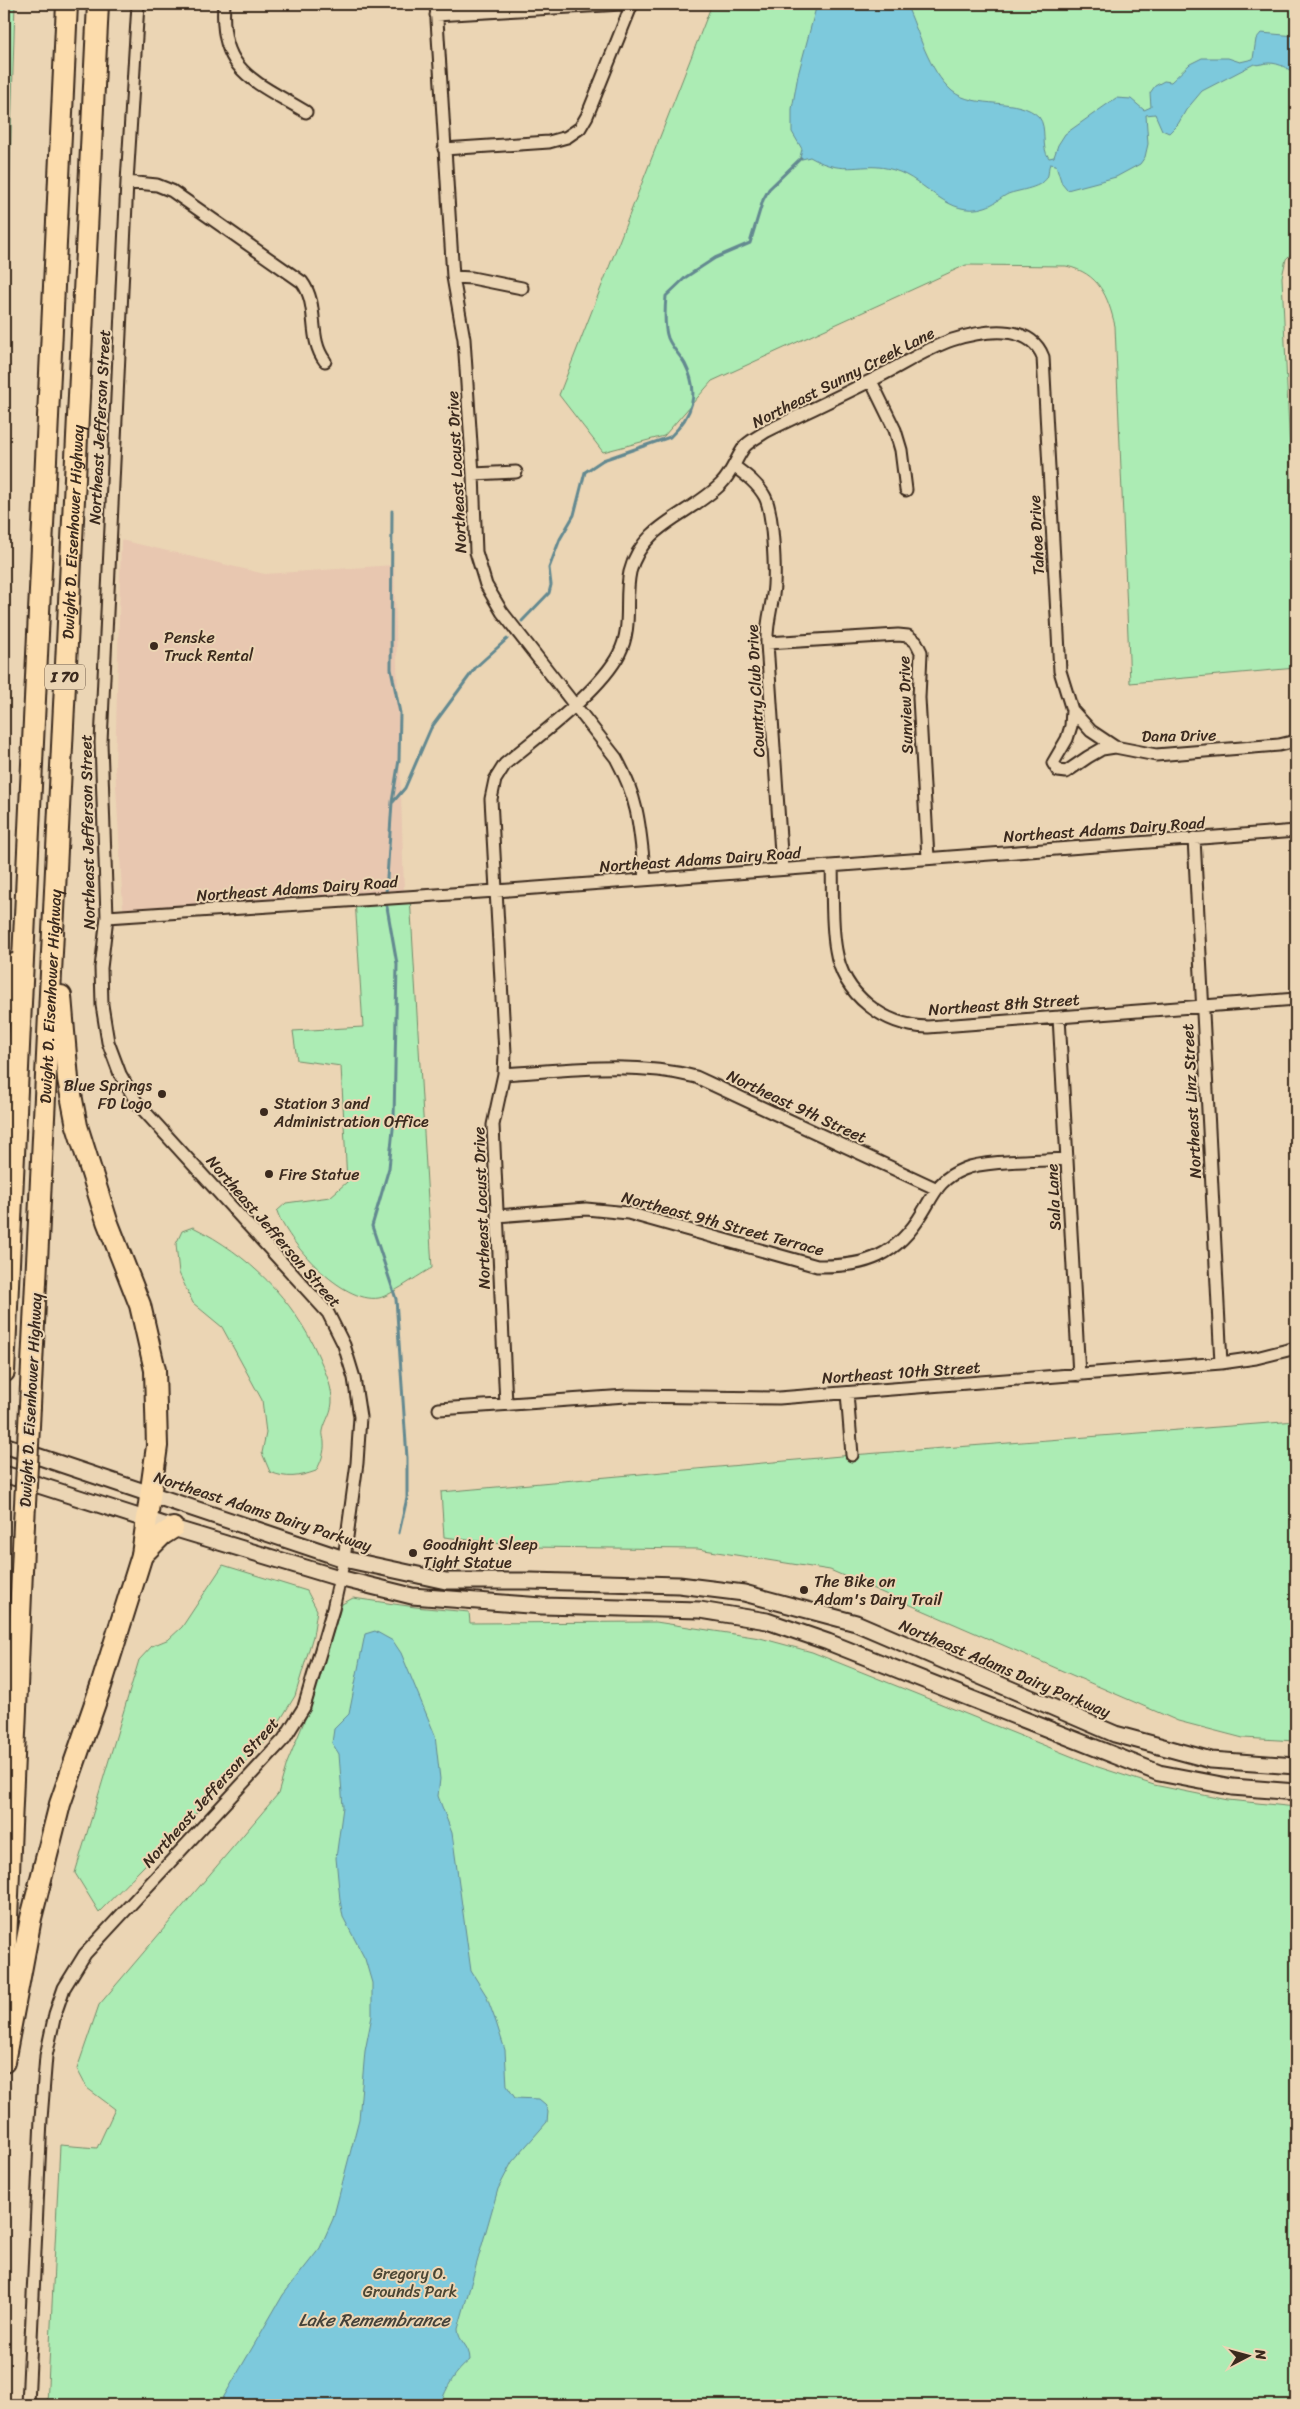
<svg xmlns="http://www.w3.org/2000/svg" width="1300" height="2409" viewBox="0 0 1300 2409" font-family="Sriracha,sans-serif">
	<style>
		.built { fill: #e8c7b0 }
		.green { fill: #acecb4; stroke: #748b69 }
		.water { fill: #7dc9dc; stroke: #638990 }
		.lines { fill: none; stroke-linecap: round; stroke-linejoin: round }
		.stream { stroke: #638990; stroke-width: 3 }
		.street-casing { stroke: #3b2a1e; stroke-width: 15 }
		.secondary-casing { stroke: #3b2a1e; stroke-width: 19 }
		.highway-casing { stroke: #3b2a1e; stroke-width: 24 }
		.street { stroke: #ebd5b4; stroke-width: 11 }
		.secondary { stroke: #ebd5b4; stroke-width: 15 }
		.highway { stroke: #fcdcac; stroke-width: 20 }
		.highway-bridge-casing { stroke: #3b2a1e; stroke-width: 24; stroke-linecap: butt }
		.highway-bridge { stroke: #fcdcac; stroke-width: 20 }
		.poi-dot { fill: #3b2a1e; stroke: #ebd5b4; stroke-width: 2 }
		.labels { text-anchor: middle; stroke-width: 4; stroke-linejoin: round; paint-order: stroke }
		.shield { fill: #ebd5b4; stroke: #705d4b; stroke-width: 1 }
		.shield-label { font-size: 15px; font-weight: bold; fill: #3b2a1e }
		.street-label { font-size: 16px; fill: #3b2a1e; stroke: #ebd5b4 }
		.poi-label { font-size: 16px; fill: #3b2a1e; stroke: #ebd5b4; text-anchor: start }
		.park-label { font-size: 16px; fill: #4c4734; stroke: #ebd5b4 }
		.water-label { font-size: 18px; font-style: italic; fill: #45423a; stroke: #ebd5b4 }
	</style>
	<rect width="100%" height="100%" fill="#ebd5b4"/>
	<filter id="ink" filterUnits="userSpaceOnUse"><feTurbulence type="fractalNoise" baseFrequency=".02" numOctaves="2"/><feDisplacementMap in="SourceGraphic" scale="10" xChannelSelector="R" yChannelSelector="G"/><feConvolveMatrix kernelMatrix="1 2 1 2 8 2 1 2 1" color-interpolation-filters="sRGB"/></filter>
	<g filter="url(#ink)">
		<path class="built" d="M 121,540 L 265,574 L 394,565 L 404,892 L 123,909 L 115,767 Z"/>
		<path class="green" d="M 4,4 L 15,4 L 4,362 Z
			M 712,4 L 1296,4 L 1296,249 L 1286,259 L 1282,277 L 1296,585 L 1296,668 L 1130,683 L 1115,326 C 1108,296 1099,273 1066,266 L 966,265 L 712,381 L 664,436 L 603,452 L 559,395 Z
			M 410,896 L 432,1268 C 420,1274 390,1296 379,1298 C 342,1304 287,1242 277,1211 L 286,1203 L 330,1197 L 347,1182 L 341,1066 L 297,1060 L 293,1031 L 363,1027 L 355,899 Z
			M 193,1227 C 249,1255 293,1299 318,1355 C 324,1369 331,1383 332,1398 C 333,1412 325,1420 323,1431 C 322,1434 324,1439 324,1442 C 325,1452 321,1462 316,1471 C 299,1477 287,1479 270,1472 L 262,1453 L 266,1433 L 262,1400 L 222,1327 L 193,1303 L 179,1273 L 176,1244 L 182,1231 Z
			M 1296,1421 L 1296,1741 L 1243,1738 L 1178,1721 L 830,1570 L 698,1549 L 527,1547 L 444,1537 L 441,1492 L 852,1455 Z
			M 223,1565 L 307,1591 L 317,1610 L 313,1636 L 295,1696 L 270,1737 L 99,1912 L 75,1873 L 139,1660 L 152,1646 L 169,1639 L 182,1627 Z
			M 353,1598 L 415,1607 L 469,1612 L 470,1623 L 656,1622 L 760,1638 L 812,1652 L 1098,1767 L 1154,1785 L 1228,1800 L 1296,1807 L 1296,2405 L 47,2405 L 60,2145 L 97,2148 L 115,2109 L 87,2088 L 77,2069 L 99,2005 L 278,1794 L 287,1763 L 308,1712 L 342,1604 Z"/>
		<path class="water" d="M 817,4 L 906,4 C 919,32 928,70 952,91 C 975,110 1019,96 1039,117 C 1048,128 1040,147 1049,158 L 1054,157 L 1058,145 L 1065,134 L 1116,98 L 1131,99 L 1144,110 L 1151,107 L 1150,93 L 1155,86 L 1164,81 L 1171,82 L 1190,64 L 1202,58 L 1228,58 L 1240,62 L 1253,59 L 1256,39 L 1261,33 L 1296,36 L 1296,74 C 1288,69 1280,63 1269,63 C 1262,63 1259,66 1254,64 L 1202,91 L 1186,110 L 1178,124 L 1169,133 L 1162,130 L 1155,114 L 1146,115 L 1148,144 L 1145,157 L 1140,164 L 1116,177 L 1067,190 L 1062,184 L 1056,165 L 1050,164 C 1048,168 1049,171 1048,175 C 1045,188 1018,190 1008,194 C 1000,198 995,204 985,207 C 948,219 927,180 894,170 C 861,160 846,178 810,157 L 802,159 L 800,157 L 802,149 L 792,132 L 792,109 L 798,75 Z
			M 375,1631 L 393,1641 L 401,1653 L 435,1735 L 440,1779 L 438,1796 L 452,1833 L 471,1971 L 486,1995 L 496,2022 L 505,2050 L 507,2086 L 515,2098 L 539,2099 L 545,2104 L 548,2112 L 547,2122 L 512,2162 L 498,2189 L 458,2329 C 458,2342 470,2345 470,2360 C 455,2372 447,2386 440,2405 L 219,2405 L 283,2295 L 320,2248 L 333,2219 L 359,2119 L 365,2051 L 372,2016 L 372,1983 L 365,1959 L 343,1917 L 340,1900 L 336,1858 L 343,1807 L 339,1754 L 332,1743 L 334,1729 L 349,1714 L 365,1634 Z"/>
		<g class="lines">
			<path class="stream" d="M 522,621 L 549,593 L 551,585 L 549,568 L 560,539 L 574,515 L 585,472 L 603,460 L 670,437 C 693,415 700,393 685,364 C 680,355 672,348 668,338 C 664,327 665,308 666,296 L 686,277 L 715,258 L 750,243 L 763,200 L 769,189 L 801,158
				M 393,802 L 405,788 L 431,728 L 476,667 L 507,639
				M 386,893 L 392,802 L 399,760 L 400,713 L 391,669 L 392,511
				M 387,907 L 397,964 L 394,1119 L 389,1168 L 372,1226 L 396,1299 L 407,1458 L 407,1498 L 399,1533"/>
			<g class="street-casing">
				<path id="street" d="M 224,4 C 219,72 255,81 306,112
					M 436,4 L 453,277 L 464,339 L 473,474 L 476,552 L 486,585 L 502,612 L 616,758 C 640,802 640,831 645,879
					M 436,15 L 622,4
					M 444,149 L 549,142 L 567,137 L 580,128 L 587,116 L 632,4
					M 127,182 L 157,185 L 172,191 L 302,282 C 320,306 307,338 325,361
					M 453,277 L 472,278 L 522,288
					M 871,381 L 895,430 L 901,450 L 906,490
					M 735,467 C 746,475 758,484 765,497 C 773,512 775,567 774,585 C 773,605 766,621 767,643 L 782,868
					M 473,474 L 516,472
					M 767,643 L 898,635 L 908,636 L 916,642 L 921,652 L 919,698 L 928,858
					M 1072,710 L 1091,731 L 1115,747
					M 1194,838 L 1221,1363
					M 832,866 C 833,893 831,923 836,950 C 843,995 884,1026 928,1027 L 1296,999
					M 107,917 L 496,891 L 1296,831
					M 1059,1017 L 1079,1375
					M 504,1074 C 568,1070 633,1061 696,1077 L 935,1188
					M 497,1216 L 586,1209 L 628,1213 L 817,1266 C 866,1267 897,1256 923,1212 C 935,1192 939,1179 964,1169 C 985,1160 1042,1161 1067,1159
					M 847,1393 L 852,1455
					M 506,1404 L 493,1125 L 504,1074 L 505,1053 L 491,799 L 495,780 L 505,764 C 538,736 600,691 619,654 C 633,627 624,599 630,572 C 642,524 690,515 721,484 C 732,473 736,458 745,446 C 751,440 761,435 767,431 C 802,414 836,398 870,381 C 896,369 925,349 952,340 C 981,331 1030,322 1043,357 L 1060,671 L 1072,710 L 1071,726 L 1067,739 L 1053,763 L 1058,771 L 1066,772 L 1088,757 L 1102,749 L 1115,747 L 1156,755 L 1279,745 L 1296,741
					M 439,1409 L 626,1396 L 779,1398 L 1221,1363 L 1256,1358 L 1296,1348
					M 28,2405 L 41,2119 L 46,2056 L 55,2014 L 64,1988 L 85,1954 L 284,1739 L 304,1707 L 333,1609 L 344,1559 L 357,1463 L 360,1417 L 354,1378 L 344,1345 L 328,1313 L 137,1103 L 120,1074 L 108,1042 L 102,1005 L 101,968 L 107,917 L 101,742 L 127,182 L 138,4"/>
			</g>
			<g class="secondary-casing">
				<path id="secondary" d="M 4,1445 L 344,1559 L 446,1581 L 531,1581 L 679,1585 L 744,1593 L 856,1623 L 1115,1734 L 1211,1760 L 1296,1766
					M 4,1474 L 173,1528 L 339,1578 L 412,1596 L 542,1606 L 700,1610 L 767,1621 L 828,1642 L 1159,1773 L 1232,1787 L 1296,1792"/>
			</g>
			<g class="highway-casing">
				<g id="highway">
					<path d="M 4,1007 L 14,964"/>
					<path d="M 4,1372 L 67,4"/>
					<path id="s1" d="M 30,1406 L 98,4"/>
					<path d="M 142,1555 L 162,1535 L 173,1528"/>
					<path d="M 4,1988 L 24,1524"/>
					<path d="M 4,2062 L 31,1918 L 60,1804 L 101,1686 L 142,1555 L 157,1446 L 155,1370 L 140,1305 L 107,1221 L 77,1126 L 68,1079 L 61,996"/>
				</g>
			</g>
			<use href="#street" class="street"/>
			<use href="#secondary" class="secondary"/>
			<use href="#highway" class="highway"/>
			<g class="highway-bridge-casing">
				<path id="highway-bridge" d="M 24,1524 L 30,1406"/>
			</g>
			<use href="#highway-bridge" class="highway-bridge"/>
		</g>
	</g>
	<g class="poi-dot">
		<circle cx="154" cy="646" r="5"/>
		<circle cx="162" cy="1094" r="5"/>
		<circle cx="264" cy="1112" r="5"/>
		<circle cx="269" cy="1174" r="5"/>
		<circle cx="413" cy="1553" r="5"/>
		<circle cx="804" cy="1590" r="5"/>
	</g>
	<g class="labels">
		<rect class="shield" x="45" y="664.5" width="40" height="25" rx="4"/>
		<g class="shield-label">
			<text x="65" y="682">I 70</text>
		</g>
		<g class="street-label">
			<text transform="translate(843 377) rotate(-27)" y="6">Northeast Sunny Creek Lane</text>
			<text transform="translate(99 427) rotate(-87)" y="6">Northeast Jefferson Street</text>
			<text transform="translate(456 472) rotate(-93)" y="6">Northeast Locust Drive</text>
			<text dy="6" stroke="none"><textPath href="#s1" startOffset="875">Dwight D. Eisenhower Highway</textPath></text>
			<text transform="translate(1036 535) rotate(-93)" y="6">Tahoe Drive</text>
			<text transform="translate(755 691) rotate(-93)" y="6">Country Club Drive</text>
			<text transform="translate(905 705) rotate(-92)" y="6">Sunview Drive</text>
			<text transform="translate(1179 735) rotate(-1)" y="6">Dana Drive</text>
			<text transform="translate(1104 829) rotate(-4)" y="6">Northeast Adams Dairy Road</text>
			<text transform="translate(87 832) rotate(-91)" y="6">Northeast Jefferson Street</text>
			<text transform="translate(700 859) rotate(-4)" y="6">Northeast Adams Dairy Road</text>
			<text transform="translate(297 888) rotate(-4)" y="6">Northeast Adams Dairy Road</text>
			<text dy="6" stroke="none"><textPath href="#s1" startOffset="410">Dwight D. Eisenhower Highway</textPath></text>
			<text transform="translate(1004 1004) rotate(-4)" y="6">Northeast 8th Street</text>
			<text transform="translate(1191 1101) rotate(-93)" y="6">Northeast Linz Street</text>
			<text transform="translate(797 1106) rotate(25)" y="6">Northeast 9th Street</text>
			<text transform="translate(1053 1197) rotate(-93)" y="6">Sala Lane</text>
			<text transform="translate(481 1208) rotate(-92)" y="6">Northeast Locust Drive</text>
			<text transform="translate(723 1223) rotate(15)" y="6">Northeast 9th Street Terrace</text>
			<text transform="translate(274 1231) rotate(49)" y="6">Northeast Jefferson Street</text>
			<text transform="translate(901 1372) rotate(-4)" y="6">Northeast 10th Street</text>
			<text transform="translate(30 1400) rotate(-87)" y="6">Dwight D. Eisenhower Highway</text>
			<text transform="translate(263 1511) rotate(18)" y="6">Northeast Adams Dairy Parkway</text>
			<text transform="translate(1005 1668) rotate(23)" y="6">Northeast Adams Dairy Parkway</text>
			<text transform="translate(210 1792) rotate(-48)" y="6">Northeast Jefferson Street</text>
		</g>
		<g class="poi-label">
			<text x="164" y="643">Penske<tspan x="164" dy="18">Truck Rental</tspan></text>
			<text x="152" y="1091" text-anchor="end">Blue Springs<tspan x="152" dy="18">FD Logo</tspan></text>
			<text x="274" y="1109">Station 3 and<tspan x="274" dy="18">Administration Office</tspan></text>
			<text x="279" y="1180">Fire Statue</text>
			<text x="423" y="1550">Goodnight Sleep<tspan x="423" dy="18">Tight Statue</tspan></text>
			<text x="814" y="1587">The Bike on<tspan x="814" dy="18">Adam's Dairy Trail</tspan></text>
		</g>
		<g class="park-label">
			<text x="410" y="2279">Gregory O.<tspan x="410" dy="18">Grounds Park</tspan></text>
		</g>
		<g class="water-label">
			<text x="374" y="2326">Lake Remembrance</text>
		</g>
	</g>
	<rect width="1300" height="2409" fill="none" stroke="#ebd5b4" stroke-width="20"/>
	<rect x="10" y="10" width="1280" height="2389" fill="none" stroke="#3b2a1e" stroke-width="2" filter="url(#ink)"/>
	<g transform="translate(1248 2356) rotate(84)" stroke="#ebd5b4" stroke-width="4" paint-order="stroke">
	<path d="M0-4L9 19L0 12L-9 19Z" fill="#3b2a1e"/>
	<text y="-8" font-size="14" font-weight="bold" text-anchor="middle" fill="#3b2a1e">N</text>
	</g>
</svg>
